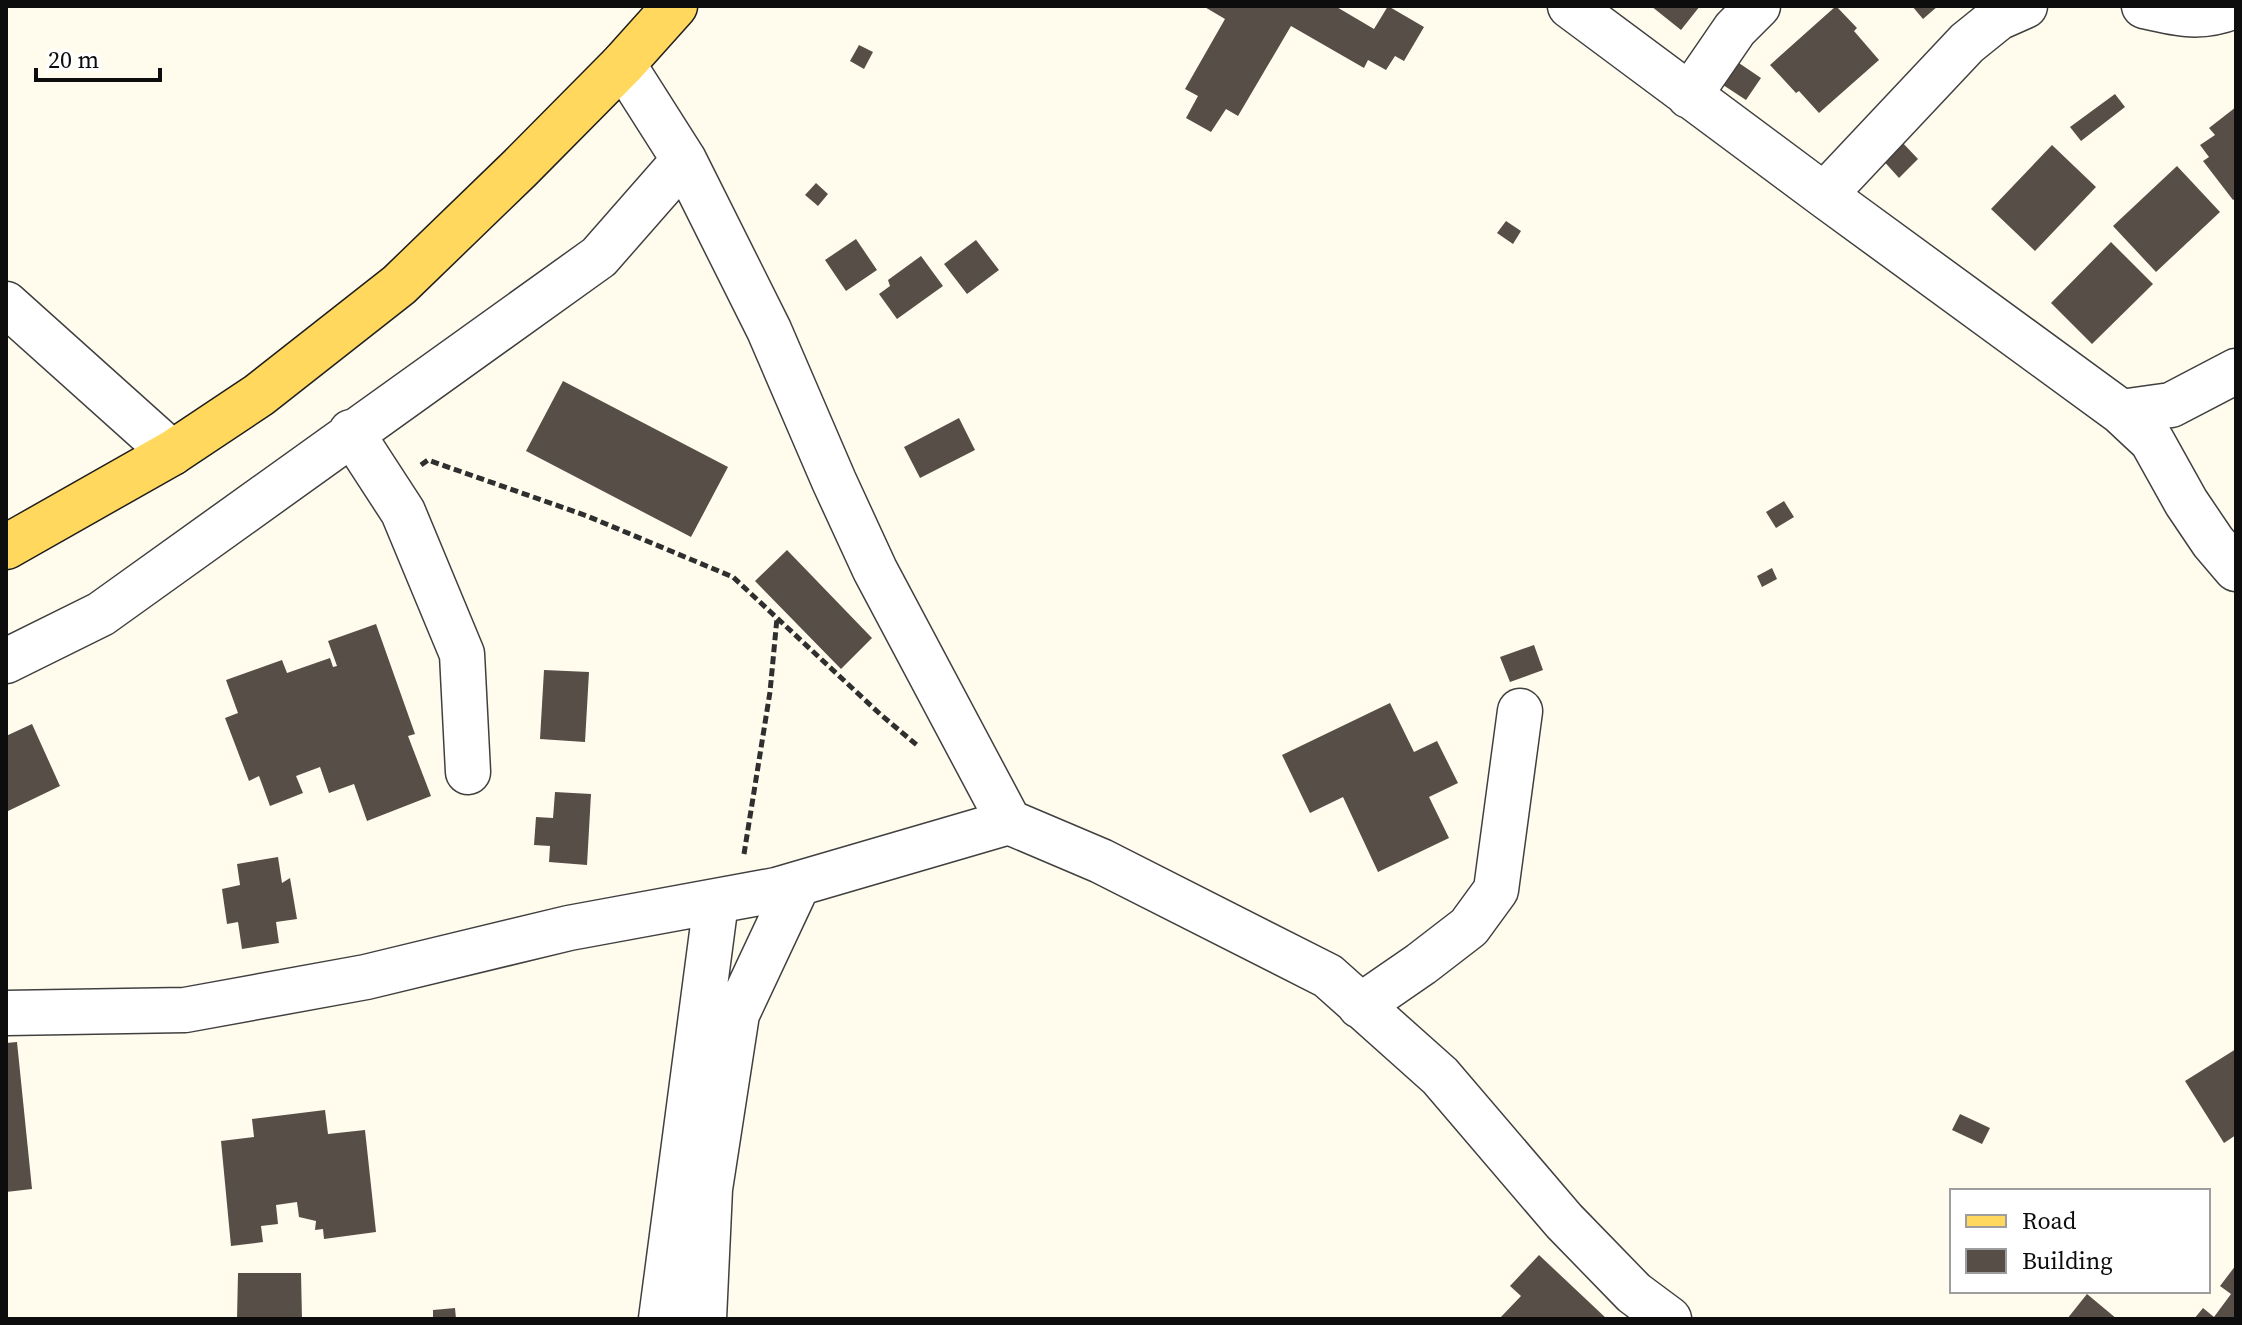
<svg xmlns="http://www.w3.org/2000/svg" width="2242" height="1325" viewBox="0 0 2242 1325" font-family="'Source Serif 4',serif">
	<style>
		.building { fill: #574e48 }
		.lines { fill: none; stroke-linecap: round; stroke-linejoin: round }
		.minor-casing { stroke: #404040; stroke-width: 47 }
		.major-casing { stroke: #1e1e1e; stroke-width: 47 }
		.path { stroke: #2f2f2f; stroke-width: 5; stroke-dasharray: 8 4; stroke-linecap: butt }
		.minor { stroke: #fff; stroke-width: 44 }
		.major { stroke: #ffd85d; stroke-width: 44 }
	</style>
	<rect width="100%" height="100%" fill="#fffced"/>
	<path class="building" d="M 1203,6 L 1335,6 L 1374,29 L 1388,6 L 1424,27 L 1404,61 L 1395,56 L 1386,70 L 1368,60 L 1364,68 L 1291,26 L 1238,116 L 1226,109 L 1211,132 L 1186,118 L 1198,96 L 1185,89 L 1225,19 Z
		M 1651,6 L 1700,6 L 1681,30 Z
		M 1836,6 L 1857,28 L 1854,31 L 1879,60 L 1819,113 L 1799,91 L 1796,93 L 1770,65 Z
		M 1912,6 L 1938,6 L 1923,19 Z
		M 859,45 L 873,52 L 864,69 L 850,61 Z
		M 1736,61 L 1761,78 L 1746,100 L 1720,83 Z
		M 2115,94 L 2125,107 L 2081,141 L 2070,127 Z
		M 2236,107 L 2236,198 L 2233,200 L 2203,161 L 2209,157 L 2200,145 L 2215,135 L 2209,128 Z
		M 1900,140 L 1918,159 L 1899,178 L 1881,158 Z
		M 2052,145 L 2096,187 L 2035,251 L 1991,209 Z
		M 2177,166 L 2220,212 L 2156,272 L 2113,226 Z
		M 816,183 L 828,194 L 818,206 L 805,195 Z
		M 1506,221 L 1521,231 L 1513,244 L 1497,233 Z
		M 856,239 L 877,270 L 846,291 L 825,260 Z
		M 976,240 L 999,270 L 967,294 L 944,264 Z
		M 2111,242 L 2153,284 L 2092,344 L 2051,303 Z
		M 921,256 L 943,286 L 897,319 L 879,294 L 890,286 L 888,280 Z
		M 563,381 L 728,467 L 691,537 L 526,451 Z
		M 959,418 L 975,450 L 920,478 L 904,447 Z
		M 1784,501 L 1794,517 L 1776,528 L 1766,512 Z
		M 787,550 L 872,638 L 841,669 L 755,581 Z
		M 1772,568 L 1777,579 L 1762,587 L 1757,576 Z
		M 376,624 L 415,734 L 408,736 L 431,796 L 367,821 L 354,784 L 329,793 L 320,767 L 296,776 L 303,793 L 270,806 L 259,776 L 249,781 L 225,718 L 238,713 L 226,680 L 282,660 L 287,673 L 330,658 L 333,667 L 337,666 L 328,641 Z
		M 1534,645 L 1543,670 L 1510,682 L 1500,657 Z
		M 544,670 L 589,672 L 585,742 L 540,739 Z
		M 1390,703 L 1414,752 L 1437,741 L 1458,783 L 1429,797 L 1449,838 L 1378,872 L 1343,797 L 1310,813 L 1282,755 Z
		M 32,724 L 60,786 L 6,812 L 6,736 Z
		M 555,792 L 591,794 L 587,865 L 549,862 L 550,846 L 534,845 L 536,817 L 553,818 Z
		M 278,857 L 282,883 L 290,878 L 297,919 L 276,922 L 279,943 L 242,949 L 238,922 L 227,924 L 222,889 L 240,885 L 237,864 Z
		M 17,1042 L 32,1189 L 6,1192 L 6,1043 Z
		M 2236,1049 L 2236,1135 L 2224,1143 L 2185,1081 Z
		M 325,1110 L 328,1134 L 365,1130 L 376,1232 L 324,1239 L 323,1229 L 315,1230 L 316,1221 L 299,1217 L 297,1202 L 276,1205 L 278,1224 L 261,1226 L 263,1242 L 231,1246 L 221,1141 L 254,1137 L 252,1119 Z
		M 1960,1114 L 1990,1128 L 1982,1144 L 1952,1130 Z
		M 1539,1255 L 1607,1319 L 1499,1319 L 1521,1296 L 1510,1286 Z
		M 2236,1265 L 2236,1319 L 2194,1319 L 2203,1308 L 2214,1317 L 2231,1294 L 2220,1286 Z
		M 238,1273 L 301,1273 L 302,1319 L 237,1319 Z
		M 2087,1294 L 2117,1319 L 2067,1319 Z
		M 455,1308 L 456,1319 L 433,1319 L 433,1310 Z"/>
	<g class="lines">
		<g class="minor-casing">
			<path id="minor" d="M 1570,6 L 1824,195 L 2121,412 L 2152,441 L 2186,502 L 2213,542 L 2236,569
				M 2144,6 C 2178,14 2201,20 2235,6
				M 623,64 L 684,160 L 769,330 L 834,481 L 875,570 L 1009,822 L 1101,861 L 1328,976 L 1440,1076 L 1564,1221 L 1634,1293 L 1669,1319
				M 1689,96 L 1735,29 L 1758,6
				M 1824,195 L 1967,43 L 1998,18 L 2025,6
				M 6,304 L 172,453
				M 2121,412 L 2171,405 L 2236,371
				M 351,432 L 403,512 L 462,654 L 468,772
				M 6,661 L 101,614 L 599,257 L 684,160
				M 1360,1006 L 1421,964 L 1469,927 L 1496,890 L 1520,711
				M 6,1013 L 185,1010 L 366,977 L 569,928 L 776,890 L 1009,822
				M 661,1319 L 716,902
				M 704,1319 L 710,1189 L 737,1014 L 798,884"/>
		</g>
		<g class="major-casing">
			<path id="major" d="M 6,547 L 172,453 L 259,395 L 399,285 L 520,168 L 623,64 L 675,6"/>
		</g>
		<path class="path" d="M 421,465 L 428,460 L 587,516 L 733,577 L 880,714 L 918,746
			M 744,854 L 770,692 L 777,618"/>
		<use href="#minor" class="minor"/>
		<use href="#major" class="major"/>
	</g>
	<rect width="2242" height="1325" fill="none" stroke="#0d0d0d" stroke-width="16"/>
	<rect x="1950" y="1189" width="260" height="104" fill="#ffffff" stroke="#9e9e9e" stroke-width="2"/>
	<rect x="1966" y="1215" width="40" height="12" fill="#ffd85d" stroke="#9e9e9e" stroke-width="2"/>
	<text x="2022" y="1229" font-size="24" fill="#0d0d0d">Road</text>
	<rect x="1966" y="1249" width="40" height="24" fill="#574e48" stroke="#9e9e9e" stroke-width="2"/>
	<text x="2022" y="1269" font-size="24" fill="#0d0d0d">Building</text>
	<path d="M36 68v12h124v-12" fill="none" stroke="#0d0d0d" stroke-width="4"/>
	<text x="48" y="68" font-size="24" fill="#0d0d0d" stroke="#ffffff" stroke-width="6" paint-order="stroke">20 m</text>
</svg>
